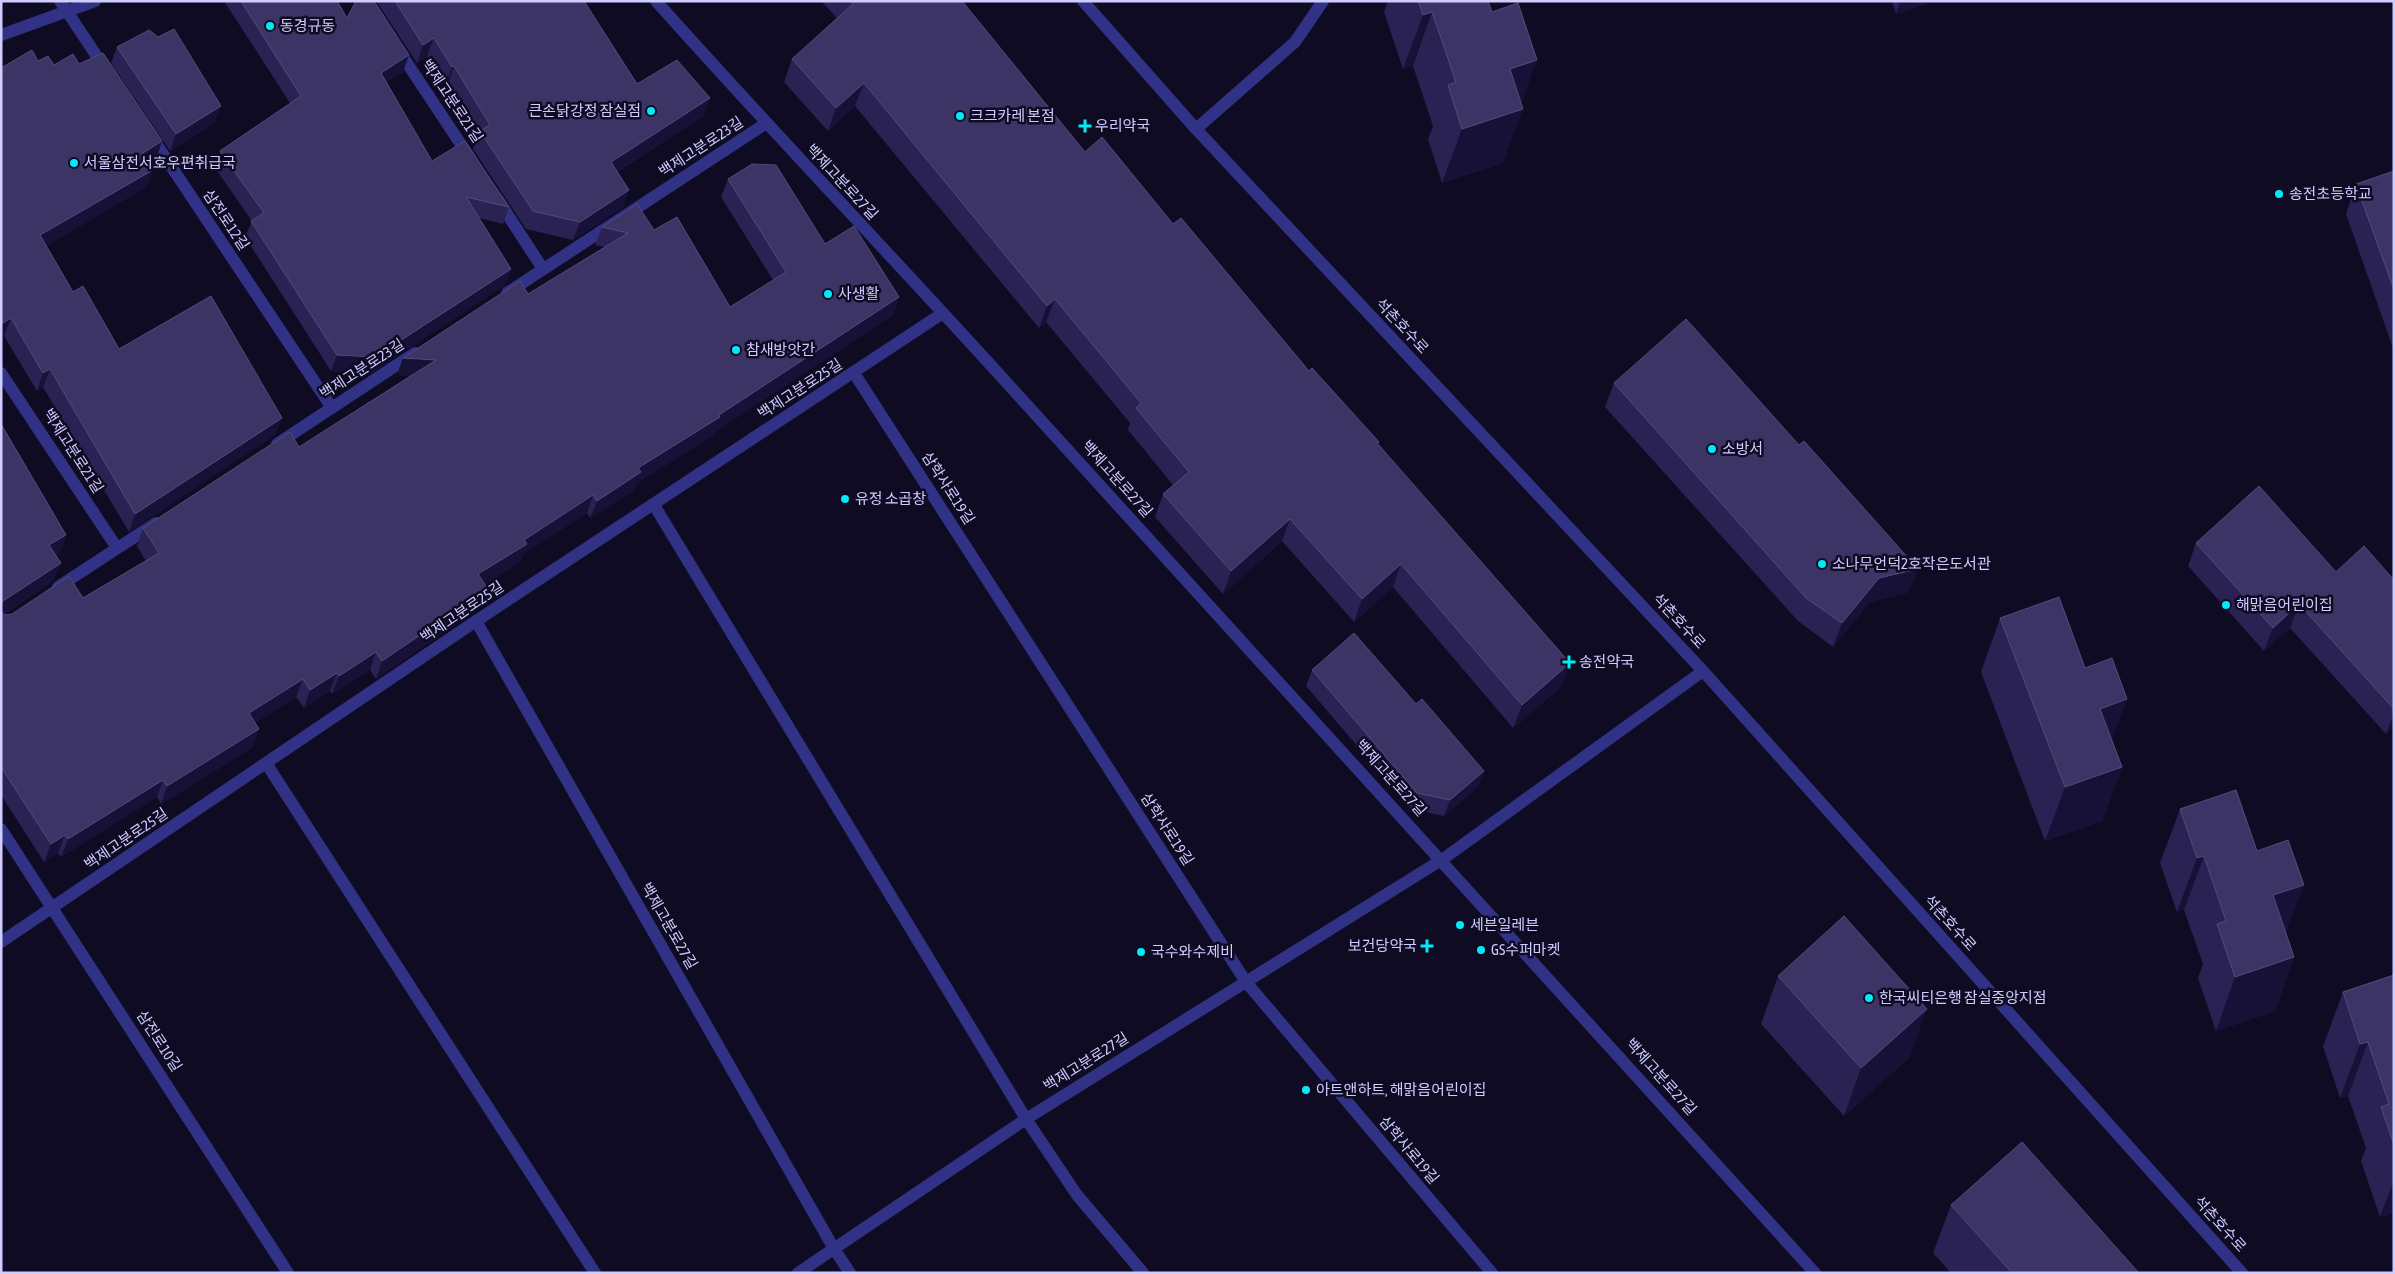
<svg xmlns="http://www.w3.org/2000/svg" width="2395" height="1274" viewBox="0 0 2395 1274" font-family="'Asap Condensed','Noto Sans KR',sans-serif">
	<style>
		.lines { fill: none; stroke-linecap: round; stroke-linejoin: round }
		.minor { stroke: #313286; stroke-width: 12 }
		.wall { fill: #292252 }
		.shaded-wall { fill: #171137 }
		.building { fill: #3b3465; stroke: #524c7d }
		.poi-dot { fill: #00eaf7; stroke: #0e0b22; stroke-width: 2 }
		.labels { text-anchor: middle; stroke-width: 5; stroke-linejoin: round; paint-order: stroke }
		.poi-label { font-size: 15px; fill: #cfccff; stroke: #0e0b22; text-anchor: start }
		.street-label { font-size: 15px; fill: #cfccff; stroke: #0e0b22 }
	</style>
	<rect width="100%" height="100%" fill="#0e0b22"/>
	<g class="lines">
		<path class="minor" d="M 60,1 L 106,70
			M 656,1 C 771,130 891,255 1007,383 C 1278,678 1547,975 1815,1273
			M 1083,1 L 1196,129 L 1703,671 L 2242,1273
			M 1,35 L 95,1
			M 397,48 L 470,158
			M 1196,129 L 1295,42 L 1323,1
			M 151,136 L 332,408
			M 498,200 L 543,269
			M 507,293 L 765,124
			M 1,373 L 117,548
			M 854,373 L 1246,982 L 1492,1273
			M 277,444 L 415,353
			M 654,505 L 1026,1119 L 1077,1195 L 1143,1273
			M 58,587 L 156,523
			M 476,621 L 833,1247 L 850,1273
			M 266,763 L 595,1273
			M 1,829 L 288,1273
			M 1,942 L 476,621 L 943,313
			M 798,1273 L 1026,1119 L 1443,859 L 1703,671"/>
	</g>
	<path class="wall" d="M 224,1 L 337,1 L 347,18 L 403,72 L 386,82 L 432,161 L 509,207 L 503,224 L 479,218 L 511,269 L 505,285 L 370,374 L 331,371 L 245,237 L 252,221 L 215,168 L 220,151 L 290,103 Z
		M 376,1 L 584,1 L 637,84 L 710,98 L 703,116 L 617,172 L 629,190 L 622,208 L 573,240 L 526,229 L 473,149 L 478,135 L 448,84 L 445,86 L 427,56 L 417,63 Z
		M 821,1 L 966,1 L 965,5 L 1085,152 L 1173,224 L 1309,371 L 1379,442 L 1378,444 L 1562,686 L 1513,728 L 1393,587 L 1354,622 L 1282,541 L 1223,594 L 1155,517 L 1163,494 L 1173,485 L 1128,430 L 1130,423 L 1046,322 L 1039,328 L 855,106 L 828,131 L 784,82 L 792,59 L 837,18 Z
		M 1388,1 L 1488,1 L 1521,103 L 1503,163 L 1442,183 L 1428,139 L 1433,126 L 1413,66 L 1403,69 L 1384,12 Z
		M 1892,1 L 1934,1 L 1896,14 Z
		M 117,47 L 215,123 L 170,151 L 111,63 Z
		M 38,61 L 54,65 L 79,64 L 162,141 L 156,159 L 149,163 L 153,170 L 146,187 L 46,246 L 73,292 L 119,349 L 282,418 L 275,435 L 129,532 L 43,387 L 37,391 L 4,336 L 1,338 L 1,68 Z
		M 2394,171 L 2394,351 L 2346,214 L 2356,184 Z
		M 728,179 L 825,244 L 899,297 L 893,315 L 716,431 L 714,435 L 637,483 L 634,490 L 590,518 L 587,513 L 523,554 L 520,562 L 485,584 L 488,589 L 482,606 L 376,679 L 370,670 L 332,694 L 330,691 L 304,708 L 296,697 L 255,723 L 253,747 L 161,804 L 157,797 L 61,857 L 58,853 L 44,862 L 1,795 L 1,424 L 66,535 L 60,553 L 56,555 L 54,580 L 4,614 L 4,615 L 12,614 L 83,598 L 146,561 L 137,546 L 143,528 L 299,447 L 410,376 L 397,375 L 605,247 L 595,245 L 602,227 L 654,230 L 730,307 L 773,280 L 721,197 Z
		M 1614,383 L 1909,592 L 1870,602 L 1833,647 L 1798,621 L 1605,407 Z
		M 2196,543 L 2336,572 L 2394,580 L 2394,727 L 2386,734 L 2290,628 L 2264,651 L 2188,566 Z
		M 2000,618 L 2085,668 L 2122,767 L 2102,821 L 2045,841 L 1981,672 Z
		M 1312,670 L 1416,704 L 1484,771 L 1478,787 L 1444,816 L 1411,809 L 1306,686 Z
		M 2180,809 L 2257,851 L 2294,957 L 2275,1011 L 2216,1031 L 2198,978 L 2203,964 L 2184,910 L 2177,912 L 2160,863 Z
		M 2394,975 L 2394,1213 L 2380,1217 L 2361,1161 L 2366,1148 L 2348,1096 L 2340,1098 L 2323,1046 L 2343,992 Z
		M 1778,976 L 1910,1057 L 1844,1116 L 1761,1024 Z
		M 1951,1205 L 2139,1273 L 1951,1273 L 1933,1253 Z"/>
	<path class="shaded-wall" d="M 957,1 L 966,1 L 965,6 Z
		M 1900,1 L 1934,1 L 1896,14 Z
		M 1432,12 L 1413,66 L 1403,69 L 1423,15 Z
		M 434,38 L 427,56 L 417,63 L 423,45 Z
		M 409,55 L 403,72 L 375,89 L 381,73 Z
		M 1537,60 L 1519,110 L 1523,109 L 1503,163 L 1442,183 L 1462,129 L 1510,69 Z
		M 454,66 L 448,84 L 445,86 L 452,67 Z
		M 864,83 L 855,106 L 828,131 L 836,108 Z
		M 710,98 L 703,116 L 604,180 L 611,162 Z
		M 221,106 L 215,123 L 170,151 L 176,134 Z
		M 162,141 L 156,159 L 137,171 L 143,153 Z
		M 153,170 L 146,187 L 34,253 L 40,235 Z
		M 629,190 L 622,208 L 573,240 L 580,222 Z
		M 511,269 L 505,285 L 370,374 L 331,371 L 337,355 Z
		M 899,297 L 893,315 L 716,431 L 714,435 L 637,483 L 634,490 L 590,518 L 597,501 L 638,468 Z
		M 1055,299 L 1046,322 L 1039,328 L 1047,306 Z
		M 11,318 L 4,336 L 1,338 L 1,324 Z
		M 403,358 L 436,360 L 430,377 L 397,375 Z
		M 50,369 L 43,387 L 37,391 L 43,373 Z
		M 282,418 L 275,435 L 129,532 L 135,514 Z
		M 593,495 L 587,513 L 523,554 L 520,562 L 472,592 L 478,574 L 524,540 Z
		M 1290,519 L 1282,541 L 1223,594 L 1231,571 Z
		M 66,535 L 60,553 L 42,563 L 49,545 Z
		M 61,563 L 54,580 L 1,615 L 1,604 L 3,601 Z
		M 1401,564 L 1393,587 L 1354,622 L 1362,599 Z
		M 1918,569 L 1909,592 L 1870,602 L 1833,647 L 1842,623 L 1879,578 Z
		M 488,589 L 482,606 L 376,679 L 382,661 Z
		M 2299,604 L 2290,628 L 2264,651 L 2273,628 Z
		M 376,652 L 370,670 L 332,694 L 339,676 Z
		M 1570,663 L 1562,686 L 1513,728 L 1522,705 Z
		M 337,673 L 330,691 L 304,708 L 310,690 Z
		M 303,679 L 296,697 L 243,731 L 249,713 Z
		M 2127,699 L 2107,754 L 2100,709 Z
		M 2394,713 L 2394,727 L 2386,734 Z
		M 259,729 L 253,747 L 161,804 L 167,786 Z
		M 2122,767 L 2102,821 L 2045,841 L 2065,787 Z
		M 1484,771 L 1478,787 L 1444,816 L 1450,800 Z
		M 163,780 L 157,797 L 61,857 L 68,839 Z
		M 65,835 L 58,853 L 44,862 L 51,844 Z
		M 2204,856 L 2184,910 L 2177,912 L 2197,858 Z
		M 2304,885 L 2284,939 L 2273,895 Z
		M 2294,957 L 2275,1011 L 2216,1031 L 2235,977 Z
		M 1927,1009 L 1910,1057 L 1844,1116 L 1861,1068 Z
		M 2368,1042 L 2348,1096 L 2340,1098 L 2360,1044 Z
		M 2394,1180 L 2394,1213 L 2380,1217 Z"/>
	<path class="building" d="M 241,1 L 337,1 L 347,18 L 356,1 L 374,1 L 409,55 L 381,73 L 432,161 L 465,141 L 509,207 L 466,197 L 511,269 L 375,357 L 337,355 L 251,221 L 264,213 L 220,151 L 301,96 Z
		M 395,1 L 584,1 L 637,84 L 677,60 L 710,98 L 611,162 L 629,190 L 580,222 L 533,211 L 480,131 L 490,125 L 454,66 L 452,67 L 434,38 L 423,45 Z
		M 850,1 L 962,1 L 1085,152 L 1102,137 L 1173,224 L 1181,218 L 1309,371 L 1312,368 L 1379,442 L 1377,443 L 1570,663 L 1522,705 L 1401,564 L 1362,599 L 1290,519 L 1231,571 L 1163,494 L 1189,472 L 1136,408 L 1141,403 L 1055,299 L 1047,306 L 864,83 L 836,108 L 792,59 L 853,4 Z
		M 1418,1 L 1488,1 L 1492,12 L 1518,3 L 1537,60 L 1510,69 L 1523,109 L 1462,129 L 1448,85 L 1456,82 L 1432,12 L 1423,15 Z
		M 174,29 L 221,106 L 176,134 L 117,47 L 149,30 L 158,37 Z
		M 32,50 L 38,61 L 48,56 L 54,65 L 73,54 L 79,64 L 103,53 L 162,141 L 143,153 L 153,170 L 40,235 L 73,292 L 83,286 L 119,349 L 211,296 L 282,418 L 135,514 L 50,369 L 43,373 L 11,318 L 1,324 L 1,68 Z
		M 752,164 L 776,165 L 825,244 L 854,226 L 899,297 L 719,415 L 720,417 L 638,468 L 641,472 L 597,501 L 593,495 L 524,540 L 527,544 L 478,574 L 488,589 L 382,661 L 376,652 L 339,676 L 337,673 L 310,690 L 303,679 L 249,713 L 259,729 L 167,786 L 163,780 L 68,839 L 65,835 L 51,844 L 1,767 L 1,611 L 4,615 L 12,614 L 69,576 L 83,598 L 159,553 L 143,528 L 290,432 L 299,447 L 436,360 L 403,358 L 520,281 L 528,294 L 628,233 L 602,227 L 637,204 L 654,230 L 677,217 L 730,307 L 786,272 L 728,179 Z
		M 2394,171 L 2394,290 L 2356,184 Z
		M 1686,319 L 1799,445 L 1804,441 L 1918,569 L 1879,578 L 1842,623 L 1806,598 L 1614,383 Z
		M 1,424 L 66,535 L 49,545 L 61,563 L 3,601 L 1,604 Z
		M 2259,486 L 2336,572 L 2364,546 L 2394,580 L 2394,709 L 2299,604 L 2273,628 L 2196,543 Z
		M 2059,597 L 2085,668 L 2112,658 L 2127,699 L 2100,709 L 2122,767 L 2065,787 L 2000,618 Z
		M 1354,633 L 1416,704 L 1422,699 L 1484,771 L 1450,800 L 1417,793 L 1312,670 Z
		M 2236,790 L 2257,851 L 2288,840 L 2304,885 L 2273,895 L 2294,957 L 2235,977 L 2217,924 L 2226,921 L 2204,856 L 2197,858 L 2180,809 Z
		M 1844,916 L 1927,1009 L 1861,1068 L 1778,976 Z
		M 2394,975 L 2394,1145 L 2381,1107 L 2389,1104 L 2368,1042 L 2360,1044 L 2343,992 Z
		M 2022,1142 L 2139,1273 L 2012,1273 L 1951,1205 Z"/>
	<g class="poi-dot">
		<circle cx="270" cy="26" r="5"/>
		<circle cx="651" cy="111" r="5"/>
		<circle cx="960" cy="116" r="5"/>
		<path d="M1082.5 118.5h5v5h5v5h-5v5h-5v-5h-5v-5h5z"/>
		<circle cx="74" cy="163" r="5"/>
		<circle cx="2279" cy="194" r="5"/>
		<circle cx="828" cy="294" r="5"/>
		<circle cx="736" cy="350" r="5"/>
		<circle cx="1712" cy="449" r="5"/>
		<circle cx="845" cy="499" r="5"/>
		<circle cx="1822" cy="564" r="5"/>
		<circle cx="2226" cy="605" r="5"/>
		<path d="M1566.5 654.5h5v5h5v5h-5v5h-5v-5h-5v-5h5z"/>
		<circle cx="1460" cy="925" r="5"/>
		<path d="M1424.5 938.5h5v5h5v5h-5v5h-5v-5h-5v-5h5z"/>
		<circle cx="1481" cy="950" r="5"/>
		<circle cx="1141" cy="952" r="5"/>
		<circle cx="1869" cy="998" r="5"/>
		<circle cx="1306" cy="1090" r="5"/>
	</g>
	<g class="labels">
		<g class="poi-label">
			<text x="280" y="31">동경규동</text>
			<text x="641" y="116" text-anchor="end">큰손닭강정 잠실점</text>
			<text x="970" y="121">크크카레 본점</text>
			<text x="1095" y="131">우리약국</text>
			<text x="84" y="168">서울삼전서호우편취급국</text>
			<text x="2289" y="199">송전초등학교</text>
			<text x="838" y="299">사생활</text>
			<text x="746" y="355">참새방앗간</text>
			<text x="1722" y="454">소방서</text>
			<text x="855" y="504">유정 소곱창</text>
			<text x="1832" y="569">소나무언덕2호작은도서관</text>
			<text x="2236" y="610">해맑음어린이집</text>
			<text x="1579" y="667">송전약국</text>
			<text x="1470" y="930">세븐일레븐</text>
			<text x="1417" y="951" text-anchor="end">보건당약국</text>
			<text x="1491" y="955">GS수퍼마켓</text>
			<text x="1151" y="957">국수와수제비</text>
			<text x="1879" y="1003">한국씨티은행 잠실중앙지점</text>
			<text x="1316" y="1095">아트앤하트, 해맑음어린이집</text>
		</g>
		<g class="street-label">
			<text transform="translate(452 101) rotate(56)" y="5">백제고분로21길</text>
			<text transform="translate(701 147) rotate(-33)" y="5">백제고분로23길</text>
			<text transform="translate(842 182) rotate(47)" y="5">백제고분로27길</text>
			<text transform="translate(226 220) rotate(56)" y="5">삼전로12길</text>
			<text transform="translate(1402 326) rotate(47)" y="5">석촌호수로</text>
			<text transform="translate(362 369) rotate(-33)" y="5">백제고분로23길</text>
			<text transform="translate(800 389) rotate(-33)" y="5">백제고분로25길</text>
			<text transform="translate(73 451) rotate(57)" y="5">백제고분로21길</text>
			<text transform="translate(1117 479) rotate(48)" y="5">백제고분로27길</text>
			<text transform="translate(948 488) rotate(57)" y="5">삼학사로19길</text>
			<text transform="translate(462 612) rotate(-34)" y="5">백제고분로25길</text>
			<text transform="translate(1679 621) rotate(47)" y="5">석촌호수로</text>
			<text transform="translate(1391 778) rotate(48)" y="5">백제고분로27길</text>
			<text transform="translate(1167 829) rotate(57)" y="5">삼학사로19길</text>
			<text transform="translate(126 839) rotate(-34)" y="5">백제고분로25길</text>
			<text transform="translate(1950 923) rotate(48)" y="5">석촌호수로</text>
			<text transform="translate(669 926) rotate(60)" y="5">백제고분로27길</text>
			<text transform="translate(159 1041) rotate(57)" y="5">삼전로10길</text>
			<text transform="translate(1086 1062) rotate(-32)" y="5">백제고분로27길</text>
			<text transform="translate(1661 1077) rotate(48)" y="5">백제고분로27길</text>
			<text transform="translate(1409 1150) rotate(50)" y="5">삼학사로19길</text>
			<text transform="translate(2220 1224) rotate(48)" y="5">석촌호수로</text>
		</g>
	</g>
	<rect width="2395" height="1274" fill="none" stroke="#cfccff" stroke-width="5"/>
</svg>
